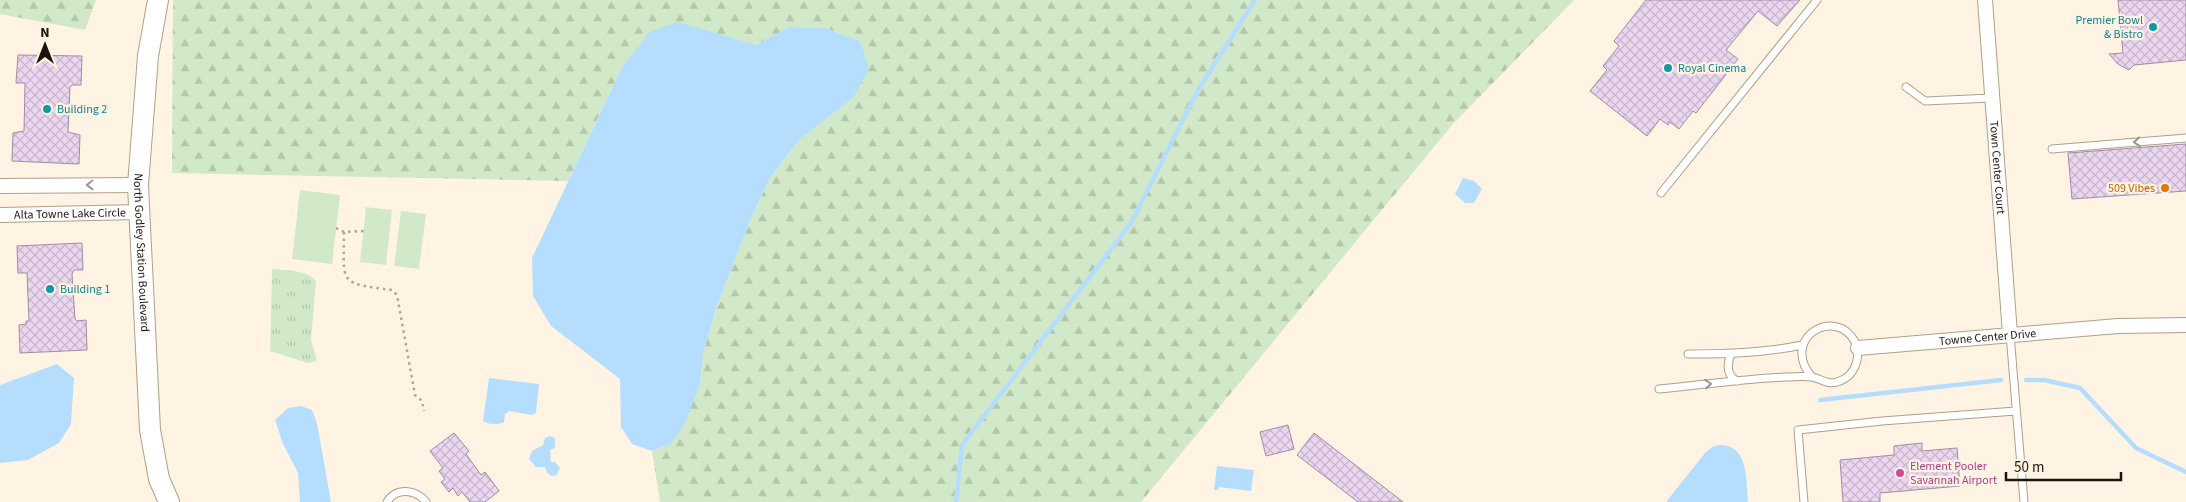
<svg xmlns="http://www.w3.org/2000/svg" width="2186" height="502" viewBox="0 0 2186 502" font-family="'Source Sans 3',sans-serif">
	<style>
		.forest { fill: url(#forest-firs) }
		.park { fill: url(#park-tufts) }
		.garden { fill: #d1e9c8 }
		.water { fill: #b5defe }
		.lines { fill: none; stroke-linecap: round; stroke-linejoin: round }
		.stream { stroke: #b5defe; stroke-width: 4.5 }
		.building { fill: url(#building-cross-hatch); stroke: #9f8ca4 }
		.lane-casing { stroke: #b09f86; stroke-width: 9 }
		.street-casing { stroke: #b09f86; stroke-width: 16 }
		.secondary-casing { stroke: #b09f86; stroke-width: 22 }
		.path { stroke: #aea497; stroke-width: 2.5; stroke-dasharray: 2.5 4; stroke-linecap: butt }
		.lane { stroke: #fff; stroke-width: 7 }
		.street { stroke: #fff; stroke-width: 14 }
		.secondary { stroke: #fff; stroke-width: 20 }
		.oneway { stroke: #999692 }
		.culture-dot { fill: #0f9aa8; stroke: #fff4e4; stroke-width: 2 }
		.food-dot { fill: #e8710a; stroke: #fff4e4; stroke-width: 2 }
		.hotel-dot { fill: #d1479c; stroke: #fff4e4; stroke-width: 2 }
		.labels { text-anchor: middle; stroke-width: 4.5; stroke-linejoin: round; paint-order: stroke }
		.culture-label { font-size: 12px; fill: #0d838f; stroke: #fff4e4; text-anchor: start }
		.street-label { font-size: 12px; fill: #1c150c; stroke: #fff4e4 }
		.food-label { font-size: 12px; fill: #c56008; stroke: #fff4e4; text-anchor: end }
		.hotel-label { font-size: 12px; fill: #b23c85; stroke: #fff4e4; text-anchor: start }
	</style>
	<defs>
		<pattern id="forest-firs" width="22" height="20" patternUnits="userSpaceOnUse" patternTransform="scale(1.25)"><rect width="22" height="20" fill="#d1e9c8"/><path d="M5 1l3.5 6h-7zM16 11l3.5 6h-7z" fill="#b3c7ab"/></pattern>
		<pattern id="park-tufts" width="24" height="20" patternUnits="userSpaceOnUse" patternTransform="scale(1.25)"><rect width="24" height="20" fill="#d1e9c8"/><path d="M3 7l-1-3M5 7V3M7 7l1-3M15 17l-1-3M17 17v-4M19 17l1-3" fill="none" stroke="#b3c7ab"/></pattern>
		<pattern id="building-cross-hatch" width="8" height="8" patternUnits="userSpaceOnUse" patternTransform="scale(1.25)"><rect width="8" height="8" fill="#ead6ef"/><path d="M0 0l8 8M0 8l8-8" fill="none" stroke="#c8b7cc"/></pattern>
	</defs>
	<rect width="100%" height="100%" fill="#fff4e4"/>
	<path class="forest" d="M 0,0 L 96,0 L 85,30 L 0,14 Z
		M 173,0 L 1574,0 L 1452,125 L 1141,502 L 660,502 L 652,451 L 671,444 L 700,384 L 704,350 L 717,306 L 752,216 L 770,178 L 799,140 L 853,98 L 860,41 L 825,28 L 789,27 L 756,45 L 726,37 L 622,67 L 568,181 L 172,173 Z"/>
	<path class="park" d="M 272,269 C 286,271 306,269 316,281 L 311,340 L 316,357 L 316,361 L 308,363 L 270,351 Z"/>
	<path class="garden" d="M 300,190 L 340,195 L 332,264 L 292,259 Z
		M 366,207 L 392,210 L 386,265 L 360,262 Z
		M 401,211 L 426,214 L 419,269 L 394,266 Z"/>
	<path class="water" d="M 678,22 L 756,45 L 789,27 L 825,28 L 860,41 L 869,69 L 853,98 L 799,140 L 770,178 L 752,216 L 717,306 L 704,350 L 700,384 L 686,421 L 671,444 L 652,451 L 632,444 L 621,427 L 620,379 L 551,326 L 533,296 L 532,258 L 622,67 L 650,32 Z
		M 1463,178 L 1474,181 L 1482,189 L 1474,203 L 1465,203 L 1455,194 Z
		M 57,364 L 74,378 L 71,424 L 59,443 L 28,460 L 0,463 L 0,385 Z
		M 489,378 L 539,384 L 536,413 L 532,415 L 509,411 L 505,414 L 504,422 C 499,425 488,425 483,421 Z
		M 301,406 L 312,410 L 317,423 L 331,502 L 300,502 L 298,473 L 283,444 L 275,420 L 288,408 Z
		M 549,436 L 555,438 L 555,448 L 550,450 L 551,462 L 555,462 L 560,468 L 557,475 L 552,476 L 547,473 L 545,467 L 536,467 L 529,459 L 532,451 L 543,445 L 545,438 Z
		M 1720,445 C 1749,445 1746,481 1748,502 L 1666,502 L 1705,453 L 1712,447 Z
		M 1217,466 L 1254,470 L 1251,491 L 1219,487 L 1218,490 L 1214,490 Z"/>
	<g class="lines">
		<path class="stream" d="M 2026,380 L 2044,380 L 2080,388 L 2136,448 L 2186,472
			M 1820,400 L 2001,380
			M 956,502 L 962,445 L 1131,223 L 1198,90 L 1255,0"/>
	</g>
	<path class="building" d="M 1646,0 L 1800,0 L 1777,26 L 1758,11 L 1726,50 L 1738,59 L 1696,113 L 1693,111 L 1679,129 L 1670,122 L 1668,125 L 1660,119 L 1647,136 L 1590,91 L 1607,70 L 1603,66 L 1619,46 L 1614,41 Z
		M 2118,0 L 2186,0 L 2186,60 L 2134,65 L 2129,70 L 2118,64 L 2109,54 L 2123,53 Z
		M 18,55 L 82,56 L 81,85 L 72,85 L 70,87 L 68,132 L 80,135 L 79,164 L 12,161 L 13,133 L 24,131 L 25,83 L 16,83 Z
		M 2186,144 L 2186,191 L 2072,199 L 2068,153 Z
		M 82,243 L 83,270 L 74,270 L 72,274 L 75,319 L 77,321 L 86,320 L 87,350 L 20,353 L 19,325 L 26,324 L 26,321 L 29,321 L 27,273 L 18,273 L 17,246 Z
		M 1288,425 L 1294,449 L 1266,456 L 1260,432 Z
		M 454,433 L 469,451 L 466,454 L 481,475 L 485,472 L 499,491 L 485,502 L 470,502 L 462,492 L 458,496 L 453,488 L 449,492 L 441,482 L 445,479 L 439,471 L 443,468 L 430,451 Z
		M 1314,433 L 1403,502 L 1358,502 L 1297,455 Z
		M 1922,443 L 1922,451 L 1957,448 L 1960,486 L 1880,493 L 1880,502 L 1843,502 L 1840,460 L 1894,455 L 1894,446 Z"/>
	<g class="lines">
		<g class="lane-casing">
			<path id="lane" d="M 1906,87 L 1925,101 L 1992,98
				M 2052,149 L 2186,138
				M 1661,193 L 1817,0
				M 2010,334 L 2024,502
				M 1688,354 C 1726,354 1765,353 1802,345
				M 1731,354 C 1727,364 1726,375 1737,381
				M 1659,389 C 1701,385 1743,379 1785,377 C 1793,377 1804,376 1812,377 C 1822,379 1827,385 1837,382 C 1857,377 1864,351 1851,336 C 1829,309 1781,341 1812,377
				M 387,502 C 396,487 416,489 426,502
				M 1804,502 L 1798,430 L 1882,421 L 2016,411"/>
		</g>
		<g class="street-casing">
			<g id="street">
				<path id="s1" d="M 1985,0 L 2010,334"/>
				<path d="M 0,186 L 138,185"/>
				<path id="s2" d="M 0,215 L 140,212"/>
				<path id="s3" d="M 1858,348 L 2118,326 L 2186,325"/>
			</g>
		</g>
		<g class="secondary-casing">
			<g id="secondary">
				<path id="s4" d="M 158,0 L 148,56 L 138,185 L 150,430 L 159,479 L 169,502"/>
			</g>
		</g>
		<path class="path" d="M 336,228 L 344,232 L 364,231
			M 344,232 C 344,284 337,283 392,290 L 397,295 L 415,395 L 422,401 L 424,411"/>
		<use href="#lane" class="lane"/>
		<use href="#street" class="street"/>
		<use href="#secondary" class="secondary"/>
	</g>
	<defs><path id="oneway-chevron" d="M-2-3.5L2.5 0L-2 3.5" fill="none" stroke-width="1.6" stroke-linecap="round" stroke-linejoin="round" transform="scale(1.25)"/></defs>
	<g class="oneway">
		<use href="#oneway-chevron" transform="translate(2137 142) rotate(175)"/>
		<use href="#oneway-chevron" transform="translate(90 185) rotate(179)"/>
		<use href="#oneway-chevron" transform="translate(1708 384) rotate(-5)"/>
	</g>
	<g class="culture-dot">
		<circle cx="2153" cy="27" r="5"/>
		<circle cx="1668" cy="68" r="5"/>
		<circle cx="47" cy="109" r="5"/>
		<circle cx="50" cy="289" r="5"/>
	</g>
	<circle class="food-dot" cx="2165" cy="188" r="5"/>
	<circle class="hotel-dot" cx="1900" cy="473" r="5"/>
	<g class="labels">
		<g class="culture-label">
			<text x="2143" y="24" text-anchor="end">Premier Bowl<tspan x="2143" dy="14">&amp; Bistro</tspan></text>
			<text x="1678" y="72">Royal Cinema</text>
			<text x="57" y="113">Building 2</text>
			<text x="60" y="293">Building 1</text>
		</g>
		<g class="street-label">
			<text dy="4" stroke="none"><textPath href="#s1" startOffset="168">Town Center Court</textPath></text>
			<text dy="4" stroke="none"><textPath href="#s2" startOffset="70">Alta Towne Lake Circle</textPath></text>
			<text dy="4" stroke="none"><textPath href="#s4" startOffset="254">North Godley Station Boulevard</textPath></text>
			<text dy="4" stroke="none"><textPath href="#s3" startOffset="130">Towne Center Drive</textPath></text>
		</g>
		<g class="food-label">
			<text x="2155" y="192">509 Vibes</text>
		</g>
		<g class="hotel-label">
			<text x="1910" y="470">Element Pooler<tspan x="1910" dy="14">Savannah Airport</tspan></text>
		</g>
	</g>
	<g transform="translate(45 45)" stroke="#fff4e4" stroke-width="4" paint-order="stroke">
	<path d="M0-4L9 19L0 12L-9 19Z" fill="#1c150c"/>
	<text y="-8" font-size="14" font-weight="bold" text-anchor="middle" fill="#1c150c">N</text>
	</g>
	<path d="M2006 472v8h115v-8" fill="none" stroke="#1c150c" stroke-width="2.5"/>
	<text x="2014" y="472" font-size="15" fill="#1c150c" stroke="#fff4e4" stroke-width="4" paint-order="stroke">50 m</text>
</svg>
